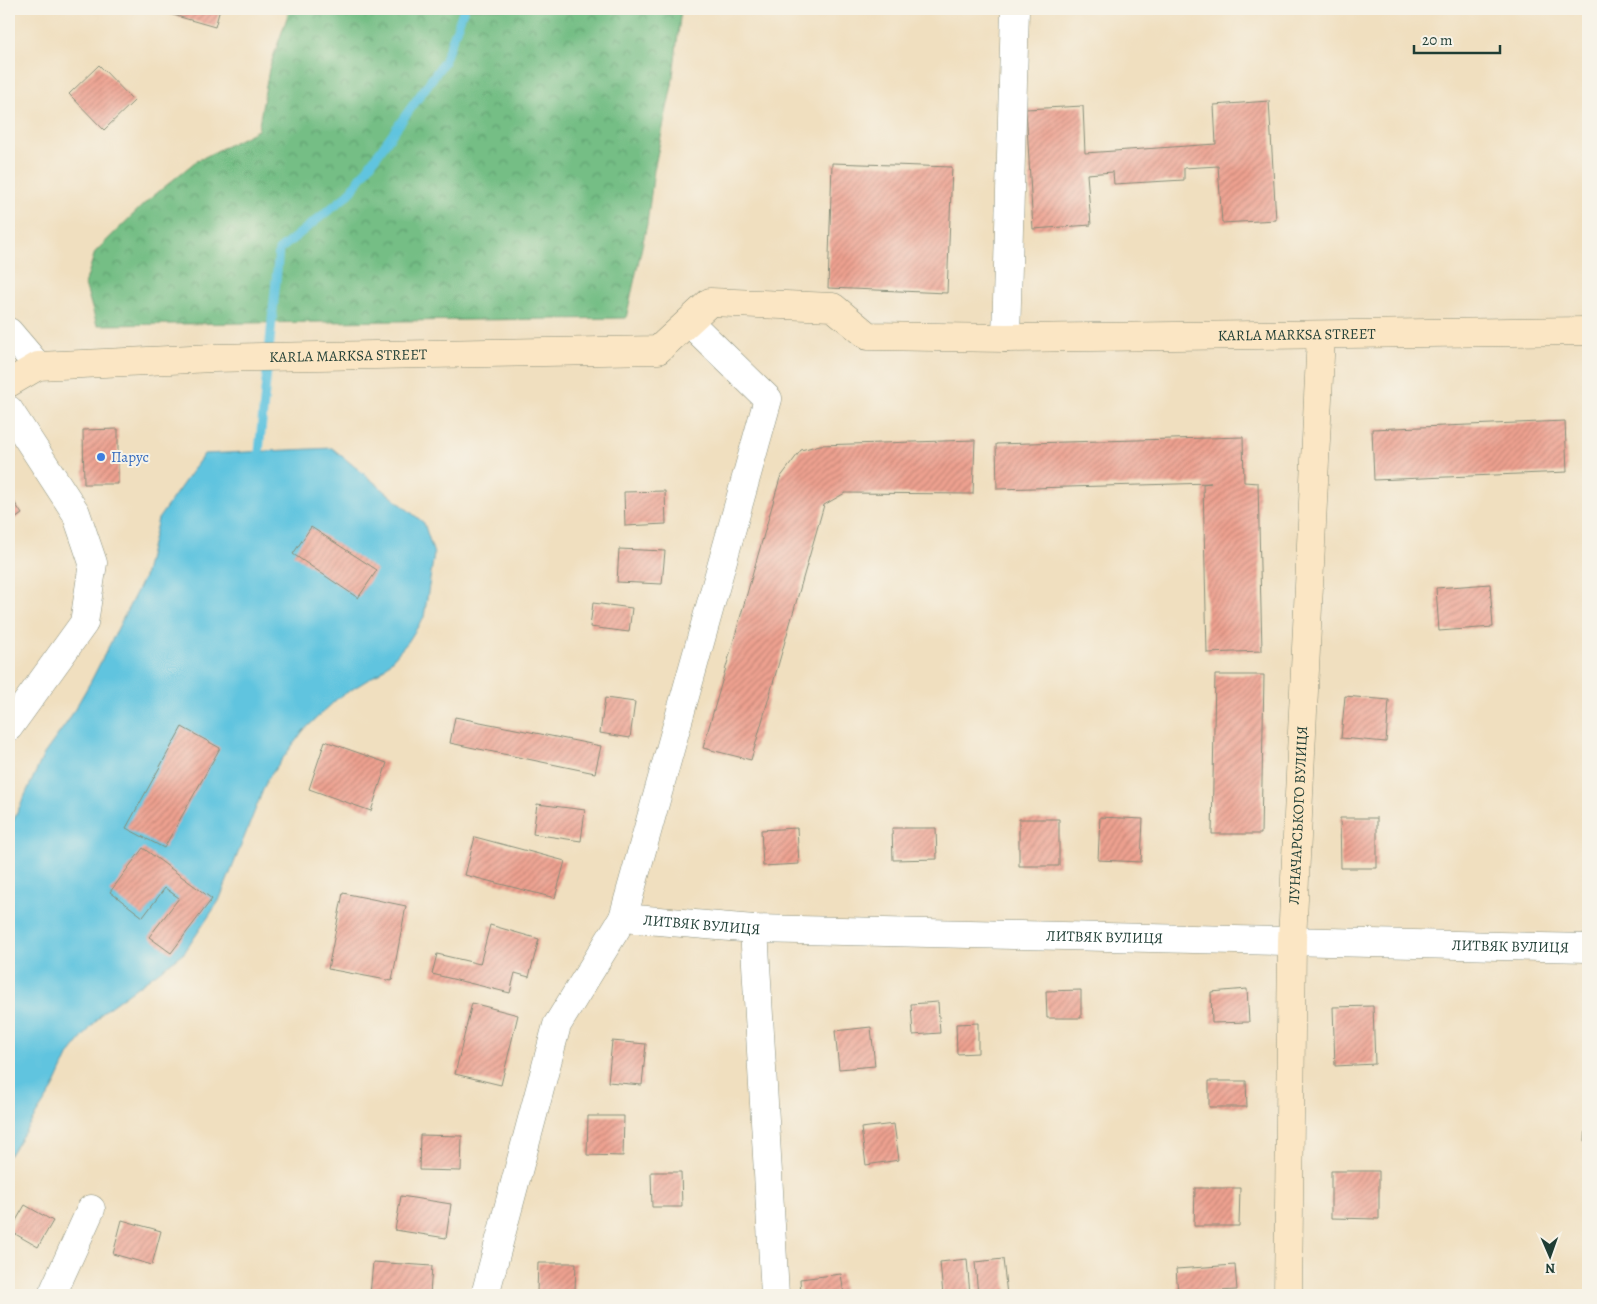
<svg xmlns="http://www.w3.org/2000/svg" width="1597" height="1304" viewBox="0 0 1597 1304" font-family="Alegreya,serif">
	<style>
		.forest { fill: url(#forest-crowns); stroke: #4a7e5c }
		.water { fill: #61c4df; stroke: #40808a }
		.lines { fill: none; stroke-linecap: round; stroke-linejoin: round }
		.stream { stroke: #61c4df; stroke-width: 9 }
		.building { fill: url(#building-hatch) }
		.street-casing { stroke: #888e7a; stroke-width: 29 }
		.secondary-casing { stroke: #888e7a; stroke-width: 29 }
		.street { stroke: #fff; stroke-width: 28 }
		.secondary { stroke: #fbe6c4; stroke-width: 28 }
		.shop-dot { fill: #3f7fe0; stroke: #f7f3e8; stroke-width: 2 }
		.labels { text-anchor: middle; stroke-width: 4; stroke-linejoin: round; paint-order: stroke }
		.street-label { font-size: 15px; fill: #1f3d34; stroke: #f7f3e8 }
		.shop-label { font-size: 15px; fill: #366cbe; stroke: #f7f3e8; text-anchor: start }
	</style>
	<defs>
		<pattern id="forest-crowns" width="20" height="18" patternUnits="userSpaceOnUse" patternTransform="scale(1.25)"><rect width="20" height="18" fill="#74be85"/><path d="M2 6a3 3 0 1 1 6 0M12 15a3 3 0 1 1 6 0" fill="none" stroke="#5f9c6e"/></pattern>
		<pattern id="building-hatch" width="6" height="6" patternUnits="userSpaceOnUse" patternTransform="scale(1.25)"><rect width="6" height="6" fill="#eea190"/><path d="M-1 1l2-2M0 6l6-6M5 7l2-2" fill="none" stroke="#c08476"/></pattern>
	</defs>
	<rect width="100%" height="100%" fill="#f7f3e8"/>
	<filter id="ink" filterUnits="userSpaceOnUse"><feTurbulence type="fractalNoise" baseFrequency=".02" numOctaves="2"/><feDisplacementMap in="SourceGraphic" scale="10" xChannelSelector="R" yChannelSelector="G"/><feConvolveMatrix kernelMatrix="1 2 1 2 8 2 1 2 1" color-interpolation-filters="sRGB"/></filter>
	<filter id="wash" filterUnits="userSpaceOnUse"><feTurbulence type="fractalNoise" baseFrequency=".0096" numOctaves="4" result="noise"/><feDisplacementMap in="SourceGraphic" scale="20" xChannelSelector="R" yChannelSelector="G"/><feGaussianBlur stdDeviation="1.12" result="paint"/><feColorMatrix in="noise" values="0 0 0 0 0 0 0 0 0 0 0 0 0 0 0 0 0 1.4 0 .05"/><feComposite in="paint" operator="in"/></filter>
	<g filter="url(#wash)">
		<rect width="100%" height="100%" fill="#f0dfbf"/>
		<path class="forest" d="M 290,9 L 681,9 L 672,85 L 654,170 L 647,224 L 626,318 L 97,325 L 85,284 L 95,252 L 146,202 L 195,162 L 258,130 L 269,69 Z"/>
		<path class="water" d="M 332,448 L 424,523 L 434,554 L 424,617 L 408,642 L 382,671 L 338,698 L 303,731 L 267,780 L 219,901 L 184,953 L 104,1011 L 69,1054 L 53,1089 L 9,1156 L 9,830 L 44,754 L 68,721 L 91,681 L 144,577 L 158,519 L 204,454 Z"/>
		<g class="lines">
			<path class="stream" d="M 258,462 L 279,250 L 349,194 L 444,62 L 464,9"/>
		</g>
		<g id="blocks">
			<path class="building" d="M 167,9 L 220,9 L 215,27 L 166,13 Z
				M 99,65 L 134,101 L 104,130 L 69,94 Z
				M 1269,101 L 1276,220 L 1222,223 L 1218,166 L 1184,168 L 1184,180 L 1114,184 L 1113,172 L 1087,174 L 1091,225 L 1033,229 L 1026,109 L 1083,106 L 1085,153 L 1216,144 L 1214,105 Z
				M 832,163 L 952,167 L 947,293 L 828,288 Z
				M 1565,421 L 1567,472 L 1374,480 L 1372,429 Z
				M 118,429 L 118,484 L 84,484 L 83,430 Z
				M 1243,437 L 1244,482 L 1258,483 L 1262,651 L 1207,653 L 1203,484 L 1211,483 L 997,489 L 996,444 Z
				M 975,440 L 973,494 L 845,493 L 824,505 L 751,760 L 703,748 L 780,478 L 801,450 L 820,445 Z
				M 665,491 L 666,524 L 625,526 L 624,492 Z
				M 9,494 L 22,514 L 9,523 Z
				M 311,527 L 377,570 L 358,598 L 293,554 Z
				M 619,549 L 665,551 L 662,584 L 617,582 Z
				M 1490,584 L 1493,627 L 1439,631 L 1436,588 Z
				M 593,603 L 632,608 L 629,632 L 590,627 Z
				M 1215,675 L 1264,675 L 1261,834 L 1212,834 Z
				M 1345,696 L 1389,700 L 1386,742 L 1341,738 Z
				M 605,698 L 635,702 L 630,738 L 600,733 Z
				M 455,717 L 601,746 L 595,773 L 450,743 Z
				M 182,727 L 220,748 L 164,848 L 126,828 Z
				M 325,741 L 387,763 L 371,811 L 309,789 Z
				M 537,804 L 585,810 L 581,841 L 533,834 Z
				M 1100,817 L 1143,819 L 1141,862 L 1098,860 Z
				M 1340,818 L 1377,818 L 1377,868 L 1341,868 Z
				M 1019,819 L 1059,819 L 1059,866 L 1019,866 Z
				M 797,828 L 799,864 L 763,866 L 761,830 Z
				M 892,828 L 936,828 L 937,859 L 893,860 Z
				M 475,837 L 565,861 L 555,898 L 465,875 Z
				M 143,848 L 212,899 L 171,953 L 149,937 L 179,898 L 165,888 L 143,917 L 110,892 Z
				M 343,893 L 406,906 L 392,981 L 328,969 Z
				M 490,925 L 539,939 L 529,977 L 515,973 L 510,993 L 432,974 L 437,954 L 480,964 Z
				M 1247,989 L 1249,1022 L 1212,1023 L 1211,992 Z
				M 1081,990 L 1081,1018 L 1047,1018 L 1046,991 Z
				M 938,1002 L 940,1033 L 913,1035 L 911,1004 Z
				M 472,1003 L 518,1015 L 501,1085 L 455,1074 Z
				M 1373,1006 L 1375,1064 L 1335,1066 L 1333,1007 Z
				M 978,1023 L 978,1053 L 957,1054 L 956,1024 Z
				M 871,1027 L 875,1066 L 839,1069 L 835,1031 Z
				M 612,1041 L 646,1044 L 642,1085 L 608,1082 Z
				M 1209,1081 L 1246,1081 L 1247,1107 L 1209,1107 Z
				M 1587,1108 L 1588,1108 L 1588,1142 L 1585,1142 Z
				M 588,1116 L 624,1116 L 623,1156 L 587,1155 Z
				M 894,1124 L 899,1160 L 866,1165 L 861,1128 Z
				M 420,1135 L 462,1136 L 461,1171 L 419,1170 Z
				M 1331,1171 L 1379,1171 L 1379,1219 L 1331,1218 Z
				M 651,1172 L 681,1172 L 682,1207 L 652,1207 Z
				M 1195,1188 L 1240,1188 L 1239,1226 L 1194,1226 Z
				M 401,1196 L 451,1204 L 446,1238 L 395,1230 Z
				M 25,1205 L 53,1221 L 38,1247 L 10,1231 Z
				M 122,1220 L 161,1231 L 152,1265 L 113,1254 Z
				M 967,1259 L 970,1295 L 943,1295 L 940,1262 Z
				M 1003,1259 L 1007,1295 L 978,1295 L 975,1262 Z
				M 373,1262 L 432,1266 L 430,1295 L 370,1295 Z
				M 538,1263 L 576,1263 L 575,1292 L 537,1292 Z
				M 1235,1265 L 1237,1290 L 1178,1293 L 1176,1269 Z
				M 841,1274 L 844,1295 L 801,1295 L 800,1279 Z"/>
		</g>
	</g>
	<g filter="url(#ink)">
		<use href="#blocks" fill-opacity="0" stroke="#888e7a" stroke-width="1"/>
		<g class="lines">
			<g class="street-casing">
				<g id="street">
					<path d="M 9,332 L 38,366"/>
					<path d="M 1006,338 L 1015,9"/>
					<path d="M 9,410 L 76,513 L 93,563 L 84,623 L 9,727"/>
					<path id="s1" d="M 623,918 L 754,929 L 1588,948"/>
					<path d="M 754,929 L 775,1295"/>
					<path d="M 52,1295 L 91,1209"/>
					<path d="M 485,1295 L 557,1025 L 623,918 L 768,399 L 689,322"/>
				</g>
			</g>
			<g class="secondary-casing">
				<g id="secondary">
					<path id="s2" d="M 9,383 L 38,366 L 213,358 L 658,350 L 710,302 L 833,307 L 868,336 L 1006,338 L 1588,331"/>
					<path id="s3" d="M 1288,1295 L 1292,941 L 1321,335"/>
				</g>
			</g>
			<use href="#street" class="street"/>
			<use href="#secondary" class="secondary"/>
		</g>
	</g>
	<circle class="shop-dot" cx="101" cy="457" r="5"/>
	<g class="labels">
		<g class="street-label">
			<text dy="5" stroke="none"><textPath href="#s2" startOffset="1322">KARLA MARKSA STREET</textPath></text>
			<text dy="5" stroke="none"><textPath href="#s2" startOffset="344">KARLA MARKSA STREET</textPath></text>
			<text dy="5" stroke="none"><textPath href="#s3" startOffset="480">ЛУНАЧАРСЬКОГО ВУЛИЦЯ</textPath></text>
			<text dy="5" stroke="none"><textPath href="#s1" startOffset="79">ЛИТВЯК ВУЛИЦЯ</textPath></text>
			<text dy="5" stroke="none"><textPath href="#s1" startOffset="482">ЛИТВЯК ВУЛИЦЯ</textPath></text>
			<text dy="5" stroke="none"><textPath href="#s1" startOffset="888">ЛИТВЯК ВУЛИЦЯ</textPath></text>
		</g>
		<g class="shop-label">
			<text x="111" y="462">Парус</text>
		</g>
	</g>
	<rect width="1597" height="1304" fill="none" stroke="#f7f3e8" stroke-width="30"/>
	<g transform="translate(1550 1256) rotate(178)" stroke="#f7f3e8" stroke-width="4" paint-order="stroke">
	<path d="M0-4L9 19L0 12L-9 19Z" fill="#1f3d34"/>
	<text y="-8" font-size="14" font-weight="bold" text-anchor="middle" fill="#1f3d34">N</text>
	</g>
	<path d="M1414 45v8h86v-8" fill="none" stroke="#1f3d34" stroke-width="2.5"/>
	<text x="1422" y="45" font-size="15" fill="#1f3d34" stroke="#f7f3e8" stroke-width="4" paint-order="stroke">20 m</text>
</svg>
